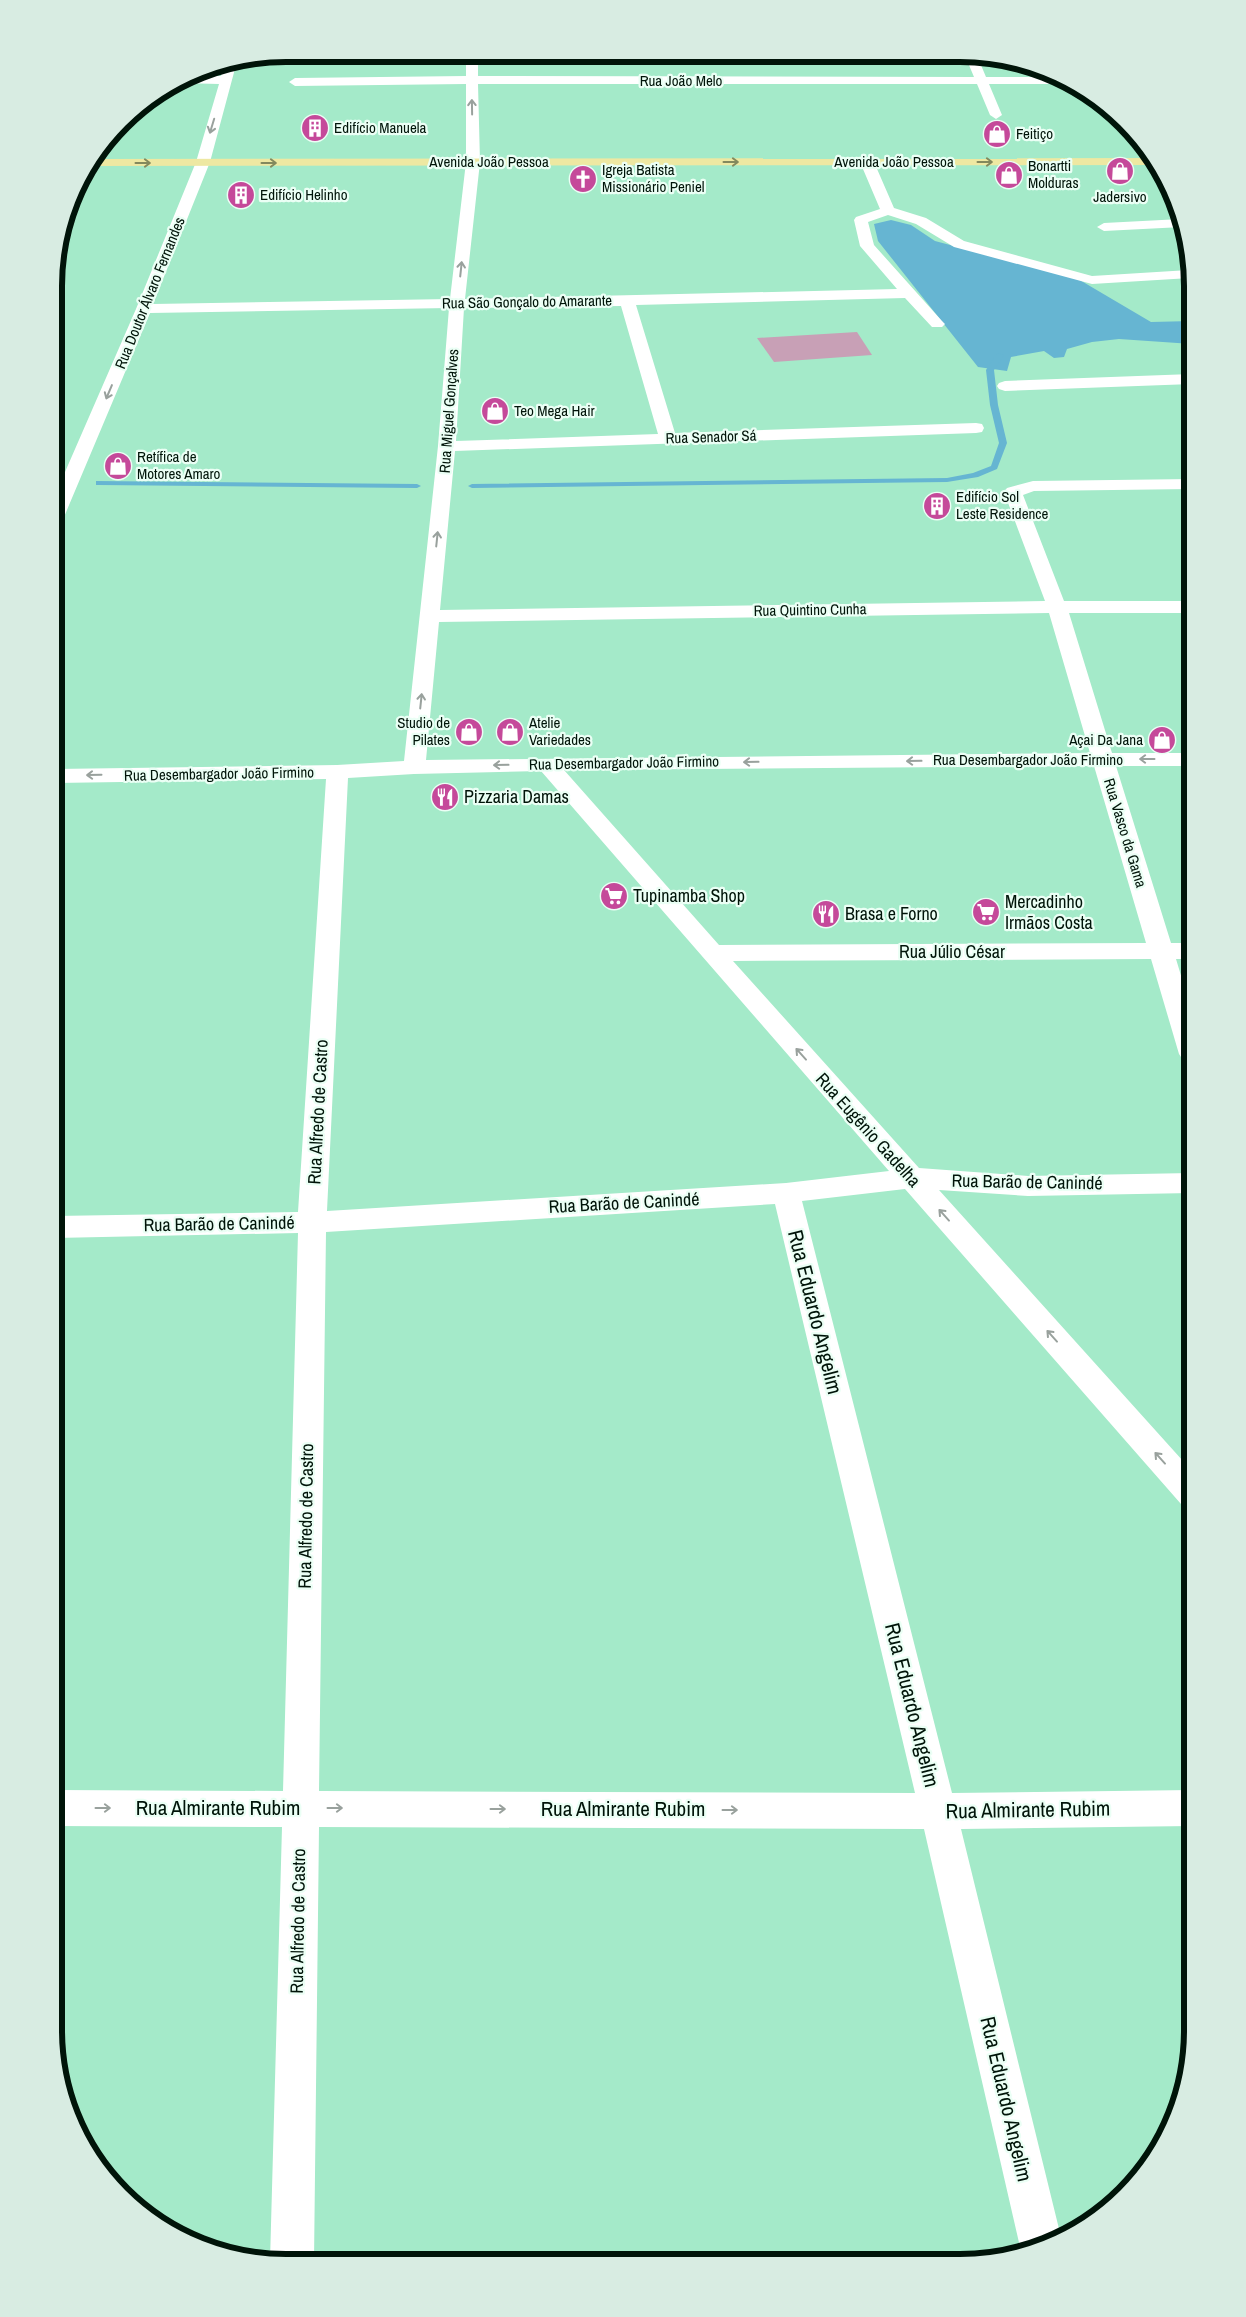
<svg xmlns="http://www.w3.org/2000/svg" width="1246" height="2317" viewBox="0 0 1246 2317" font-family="'Archivo Narrow',sans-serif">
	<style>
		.green { fill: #c8a0b6 }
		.water { fill: #66b5d2 }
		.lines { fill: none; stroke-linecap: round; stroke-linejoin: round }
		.stream { fill: #66b5d2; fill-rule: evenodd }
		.street { fill: #fff; fill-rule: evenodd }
		.primary { fill: #eee8a2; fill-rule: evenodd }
		.oneway { stroke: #99a19d }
		.oneway2 { stroke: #83895d }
		.labels { text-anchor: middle; stroke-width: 4.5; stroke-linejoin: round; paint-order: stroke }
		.far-street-label { font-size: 15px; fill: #001409; stroke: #ebfff5 }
		.far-poi-label { font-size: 15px; fill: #001409; stroke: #ebfff5; text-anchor: start }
		.poi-label { font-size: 18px; fill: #001409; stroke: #ebfff5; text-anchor: start }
		.street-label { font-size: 18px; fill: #001409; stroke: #ebfff5 }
		.near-street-label { font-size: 21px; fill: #001409; stroke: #ebfff5 }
		.rim { fill: none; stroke: #001409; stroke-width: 6 }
	</style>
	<rect width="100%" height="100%" fill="#a4eac9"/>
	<path class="green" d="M 857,332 L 872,355 L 774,362 L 757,338 Z"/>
	<path class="water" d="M 891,220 L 911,225 L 935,241 L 1078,279 L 1151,322 L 1192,321 L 1192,344 L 1119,339 L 1092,342 L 1067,349 L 1064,357 L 1054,358 L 1044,351 L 1011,357 L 1007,371 L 978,367 L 878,241 L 874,224 Z"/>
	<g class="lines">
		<path class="stream" d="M 997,353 L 1004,355 L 994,370 L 998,405 L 1007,443 L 997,469 L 978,477 L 947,482 L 472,488 L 468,486 L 472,484 L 947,478 L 973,473 L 991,466 L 999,443 L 990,405 L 986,370 Z
			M 96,481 L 417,484 L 421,486 L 417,488 L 99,485 L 96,485 Z"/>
		<path class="street" d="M 466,55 L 478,55 L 478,76 L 974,77 L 966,58 L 978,58 L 986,77 L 1061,77 L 1071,84 L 989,84 L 1002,115 L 996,119 L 990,115 L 977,84 L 478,84 L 480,162 L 465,299 L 897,289 L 860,246 L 854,220 L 856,217 L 880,209 L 860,162 L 867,158 L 874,162 L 894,208 L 926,218 L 964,241 L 1092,276 L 1189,270 L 1190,278 L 1092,284 L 954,247 L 916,224 L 888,215 L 868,222 L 874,245 L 942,321 L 945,324 L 942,327 L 932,327 L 905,298 L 636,305 L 675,433 L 976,423 L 982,424 L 984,428 L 982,432 L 976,433 L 455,451 L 440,610 L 1045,601 L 1004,492 L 1007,488 L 1033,481 L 1192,479 L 1192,489 L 1034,491 L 1023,495 L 1064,601 L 1192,601 L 1192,613 L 1069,613 L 1112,753 L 1192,753 L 1192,766 L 1116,766 L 1171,943 L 1192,943 L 1192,959 L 1176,959 L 1192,1012 L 1192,1063 L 1183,1060 L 1179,1054 L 1151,959 L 733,961 L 919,1168 L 1028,1176 L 1192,1173 L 1192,1193 L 1028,1196 L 939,1190 L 1192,1471 L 1192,1508 L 1181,1504 L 905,1189 L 802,1201 L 952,1793 L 1192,1790 L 1192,1826 L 961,1829 L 1061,2237 L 1034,2251 L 1023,2253 L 1020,2247 L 924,1829 L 319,1827 L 314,2261 L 270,2261 L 282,1827 L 54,1826 L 54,1790 L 283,1791 L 298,1233 L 55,1238 L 55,1216 L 298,1212 L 326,779 L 55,783 L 55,769 L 337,765 L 404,761 L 438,446 L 449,308 L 150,313 L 64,517 L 61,521 L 55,522 L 55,495 L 136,309 L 196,162 L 219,84 L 180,83 L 190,76 L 221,76 L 224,66 L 236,65 L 210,162 L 153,304 L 450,299 L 466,162 L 466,84 L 295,86 L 289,82 L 295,78 L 466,76 ZM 621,306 L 658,434 L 456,441 L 464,308 ZM 1049,613 L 1090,753 L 426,760 L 439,622 ZM 1094,766 L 1146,943 L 719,945 L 564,770 ZM 541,771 L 889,1171 L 786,1183 L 327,1211 L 348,778 L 414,774 ZM 775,1204 L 915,1793 L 319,1791 L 326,1232 Z
			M 1181,219 L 1182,227 L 1104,231 L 1097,227 L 1104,223 Z
			M 1192,374 L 1192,384 L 1005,391 L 999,389 L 997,386 L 999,383 L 1005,381 Z"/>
		<path class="primary" d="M 1153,158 L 1157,165 L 91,166 L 97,159 Z"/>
	</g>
	<defs><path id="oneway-shaft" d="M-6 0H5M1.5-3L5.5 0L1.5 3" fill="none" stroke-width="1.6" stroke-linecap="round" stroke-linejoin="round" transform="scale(1.25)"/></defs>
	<g class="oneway">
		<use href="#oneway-shaft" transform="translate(472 107) rotate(-91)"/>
		<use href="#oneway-shaft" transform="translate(212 126) rotate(107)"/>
		<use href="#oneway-shaft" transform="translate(461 269) rotate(-84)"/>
		<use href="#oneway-shaft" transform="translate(109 392) rotate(113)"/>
		<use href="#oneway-shaft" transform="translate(437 539) rotate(-84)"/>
		<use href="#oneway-shaft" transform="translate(421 701) rotate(-84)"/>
		<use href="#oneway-shaft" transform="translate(1147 759) rotate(-180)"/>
		<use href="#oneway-shaft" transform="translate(914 761) rotate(179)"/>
		<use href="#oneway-shaft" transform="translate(751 762) rotate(179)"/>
		<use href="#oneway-shaft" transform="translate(501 765) rotate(179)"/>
		<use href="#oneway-shaft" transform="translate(94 775) rotate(179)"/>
		<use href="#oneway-shaft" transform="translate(801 1054) rotate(-132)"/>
		<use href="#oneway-shaft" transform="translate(944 1215) rotate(-132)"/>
		<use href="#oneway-shaft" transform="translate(1052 1336) rotate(-132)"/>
		<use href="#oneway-shaft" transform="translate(1160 1458) rotate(-132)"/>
		<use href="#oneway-shaft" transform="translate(103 1808)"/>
		<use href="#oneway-shaft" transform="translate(335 1808)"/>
		<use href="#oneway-shaft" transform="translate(498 1809)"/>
		<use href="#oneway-shaft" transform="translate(730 1810)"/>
	</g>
	<g class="oneway2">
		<use href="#oneway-shaft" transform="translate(731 162)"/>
		<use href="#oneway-shaft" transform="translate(985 162)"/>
		<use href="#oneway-shaft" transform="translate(143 163)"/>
		<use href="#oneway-shaft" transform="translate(269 163)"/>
	</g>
	<defs>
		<g id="building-disc" transform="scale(1.4375)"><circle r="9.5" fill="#c5499a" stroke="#ebfff5"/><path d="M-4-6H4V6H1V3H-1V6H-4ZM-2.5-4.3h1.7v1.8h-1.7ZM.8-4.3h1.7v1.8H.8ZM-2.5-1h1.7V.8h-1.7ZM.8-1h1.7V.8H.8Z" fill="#fff"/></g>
		<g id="shop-disc" transform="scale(1.4375)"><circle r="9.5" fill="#c5499a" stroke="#ebfff5"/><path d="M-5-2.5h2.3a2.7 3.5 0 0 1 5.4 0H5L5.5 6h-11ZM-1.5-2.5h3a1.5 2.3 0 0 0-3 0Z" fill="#fff"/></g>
		<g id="church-disc" transform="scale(1.4375)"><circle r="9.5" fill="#c5499a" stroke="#ebfff5"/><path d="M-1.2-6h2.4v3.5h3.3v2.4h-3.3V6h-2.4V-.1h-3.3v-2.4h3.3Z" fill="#fff"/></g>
		<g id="restaurant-disc" transform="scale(1.4375)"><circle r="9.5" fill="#c5499a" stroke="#ebfff5"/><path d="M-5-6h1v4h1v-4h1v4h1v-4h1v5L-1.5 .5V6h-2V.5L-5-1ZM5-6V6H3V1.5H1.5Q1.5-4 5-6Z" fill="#fff"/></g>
		<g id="supermarket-disc" transform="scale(1.4375)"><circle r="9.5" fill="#c5499a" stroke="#ebfff5"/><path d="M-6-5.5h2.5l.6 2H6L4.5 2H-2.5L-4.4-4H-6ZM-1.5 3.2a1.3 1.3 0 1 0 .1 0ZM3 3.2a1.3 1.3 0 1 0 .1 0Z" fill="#fff"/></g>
	</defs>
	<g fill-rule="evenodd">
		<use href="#building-disc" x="315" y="128"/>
		<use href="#shop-disc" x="997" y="134"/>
		<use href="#shop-disc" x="1120" y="171"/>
		<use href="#shop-disc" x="1009" y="175"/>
		<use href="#church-disc" x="583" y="179"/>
		<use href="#building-disc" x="241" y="195"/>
		<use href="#shop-disc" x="495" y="411"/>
		<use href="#shop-disc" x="118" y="466"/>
		<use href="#building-disc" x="937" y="506"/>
		<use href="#shop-disc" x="469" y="732"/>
		<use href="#shop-disc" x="510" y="732"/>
		<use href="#shop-disc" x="1162" y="740"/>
		<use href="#restaurant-disc" x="445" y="797"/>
		<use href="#supermarket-disc" x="614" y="896"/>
		<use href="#supermarket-disc" x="986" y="912"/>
		<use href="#restaurant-disc" x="826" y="914"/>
	</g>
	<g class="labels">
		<g class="far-street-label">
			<text x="681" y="86">Rua João Melo</text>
			<text x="489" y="167">Avenida João Pessoa</text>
			<text x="894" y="167">Avenida João Pessoa</text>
			<text transform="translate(150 293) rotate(-68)" y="5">Rua Doutor Álvaro Fernandes</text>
			<text transform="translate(527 302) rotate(-1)" y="5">Rua São Gonçalo do Amarante</text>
			<text transform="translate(449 411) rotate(-86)" y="5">Rua Miguel Gonçalves</text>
			<text transform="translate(711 437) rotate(-2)" y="5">Rua Senador Sá</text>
			<text transform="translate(810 610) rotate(-1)" y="5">Rua Quintino Cunha</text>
			<text x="1028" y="765">Rua Desembargador João Firmino</text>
			<text transform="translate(624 763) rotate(-1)" y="5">Rua Desembargador João Firmino</text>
			<text transform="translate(219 774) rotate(-1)" y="5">Rua Desembargador João Firmino</text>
			<text transform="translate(1125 833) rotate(73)" y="5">Rua Vasco da Gama</text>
		</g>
		<g class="far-poi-label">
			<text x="334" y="133">Edifício Manuela</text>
			<text x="1016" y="139">Feitiço</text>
			<text x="1028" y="171">Bonartti<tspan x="1028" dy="17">Molduras</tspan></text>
			<text x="602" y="175">Igreja Batista<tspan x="602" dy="17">Missionário Peniel</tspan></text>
			<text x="260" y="200">Edifício Helinho</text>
			<text x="1120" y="202" text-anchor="middle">Jadersivo</text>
			<text x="514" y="416">Teo Mega Hair</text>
			<text x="137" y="462">Retífica de<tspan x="137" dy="17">Motores Amaro</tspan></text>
			<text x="956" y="502">Edifício Sol<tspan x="956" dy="17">Leste Residence</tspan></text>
			<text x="450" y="728" text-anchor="end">Studio de<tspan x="450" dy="17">Pilates</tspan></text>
			<text x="529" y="728">Atelie<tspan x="529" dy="17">Variedades</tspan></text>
			<text x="1143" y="745" text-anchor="end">Açai Da Jana</text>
		</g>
		<g class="poi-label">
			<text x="464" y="803">Pizzaria Damas</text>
			<text x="633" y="902">Tupinamba Shop</text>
			<text x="1005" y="908">Mercadinho<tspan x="1005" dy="21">Irmãos Costa</tspan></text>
			<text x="845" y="920">Brasa e Forno</text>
		</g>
		<g class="street-label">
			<text x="952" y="958">Rua Júlio César</text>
			<text transform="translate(318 1112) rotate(-87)" y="6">Rua Alfredo de Castro</text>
			<text transform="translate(868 1130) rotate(48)" y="6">Rua Eugênio Gadelha</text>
			<text transform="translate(1027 1182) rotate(1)" y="6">Rua Barão de Canindé</text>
			<text transform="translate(624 1203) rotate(-3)" y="6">Rua Barão de Canindé</text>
			<text transform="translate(219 1224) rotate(-1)" y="6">Rua Barão de Canindé</text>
			<text transform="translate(306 1516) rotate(-89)" y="6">Rua Alfredo de Castro</text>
			<text transform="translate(298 1921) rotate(-89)" y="6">Rua Alfredo de Castro</text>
		</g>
		<g class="near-street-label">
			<text transform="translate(815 1312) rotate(76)" y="7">Rua Eduardo Angelim</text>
			<text transform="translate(912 1705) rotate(76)" y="7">Rua Eduardo Angelim</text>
			<text x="218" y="1815">Rua Almirante Rubim</text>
			<text x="623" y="1816">Rua Almirante Rubim</text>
			<text transform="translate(1028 1810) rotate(-1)" y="7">Rua Almirante Rubim</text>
			<text transform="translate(1006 2099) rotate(77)" y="7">Rua Eduardo Angelim</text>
		</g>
	</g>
	<path d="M0 0H1246V2317H0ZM286 62H960A224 224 0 0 1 1184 286V2030A224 224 0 0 1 960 2254H286A224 224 0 0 1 62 2030V286A224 224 0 0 1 286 62Z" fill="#d8ece2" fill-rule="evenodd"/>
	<path class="rim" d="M286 62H960A224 224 0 0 1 1184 286V2030A224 224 0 0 1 960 2254H286A224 224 0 0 1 62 2030V286A224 224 0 0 1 286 62Z"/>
</svg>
